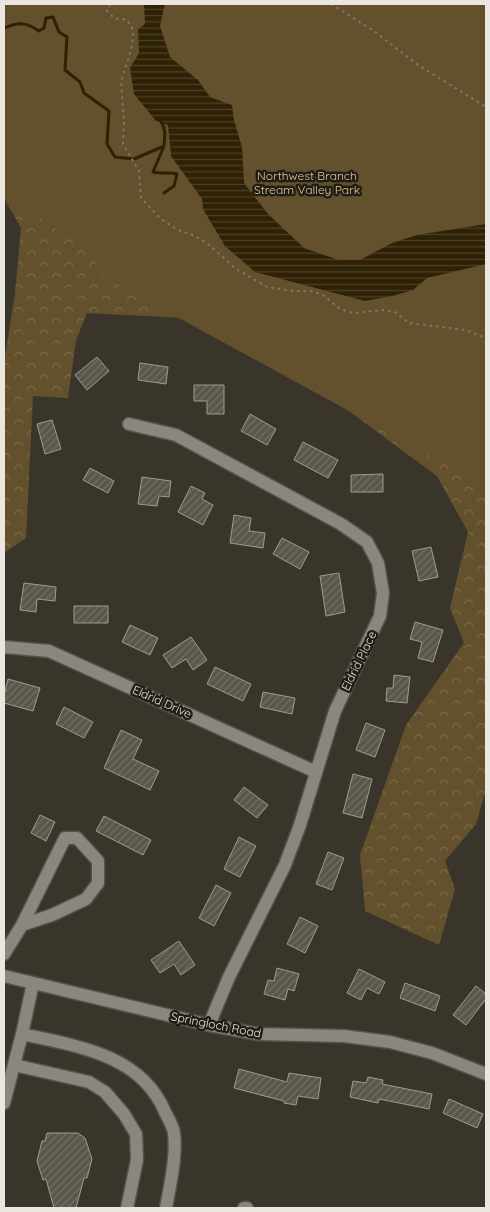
<svg xmlns="http://www.w3.org/2000/svg" width="490" height="1212" viewBox="0 0 490 1212" font-family="Quicksand,sans-serif">
	<style>
		.forest { fill: url(#forest-crowns) }
		.park { fill: #63512d }
		.water { fill: url(#water-rules) }
		.lines { fill: none; stroke-linecap: round; stroke-linejoin: round }
		.stream { stroke: #2e2104; stroke-width: 3 }
		.building { fill: url(#building-hatch); stroke: #a19b8e }
		.minor-casing { stroke: #565148; stroke-width: 15 }
		.path { stroke: #7b776e; stroke-width: 2; stroke-dasharray: 2.5 4; stroke-linecap: butt }
		.minor { stroke: #8a8781; stroke-width: 12 }
		.labels { text-anchor: middle; stroke-width: 5; stroke-linejoin: round; paint-order: stroke }
		.park-label { font-size: 12px; fill: #eaca8a; stroke: #1f1d18 }
		.street-label { font-size: 12px; fill: #eae7e0; stroke: #1f1d18 }
	</style>
	<defs>
		<pattern id="forest-crowns" width="20" height="18" patternUnits="userSpaceOnUse" patternTransform="scale(1.25)"><rect width="20" height="18" fill="#63512d"/><path d="M2 6a3 3 0 1 1 6 0M12 15a3 3 0 1 1 6 0" fill="none" stroke="#7a6a4b"/></pattern>
		<pattern id="water-rules" width="6" height="5" patternUnits="userSpaceOnUse" patternTransform="scale(1.25)"><rect width="6" height="5" fill="#2e2104"/><path d="M0 2.5h6" fill="none" stroke="#4c4128"/></pattern>
		<pattern id="building-hatch" width="6" height="6" patternUnits="userSpaceOnUse" patternTransform="scale(1.25)"><rect width="6" height="6" fill="#5b564a"/><path d="M-1 1l2-2M0 6l6-6M5 7l2-2" fill="none" stroke="#736e64"/></pattern>
	</defs>
	<rect width="100%" height="100%" fill="#3a352b"/>
	<path class="forest" d="M 4,4 L 486,264 L 486,789 L 476,824 L 445,861 L 455,889 L 439,945 L 365,911 L 360,855 L 406,725 L 464,643 L 450,608 L 468,532 L 437,476 L 315,386 L 185,318 L 87,313 L 76,340 L 68,398 L 33,396 L 26,538 L 4,553 L 4,363 L 15,293 L 21,228 L 4,198 Z"/>
	<path class="park" d="M 4,4 L 486,4 L 486,486 L 93,271 L 101,260 L 4,193 Z"/>
	<path class="water" d="M 144,4 L 165,4 L 160,26 L 170,57 L 198,80 L 210,97 L 232,105 L 234,120 L 242,147 L 244,183 L 268,214 L 304,248 L 339,260 L 360,260 L 392,243 L 417,235 L 486,224 L 486,264 L 427,278 L 413,290 L 392,296 L 365,301 L 255,272 L 225,246 L 203,209 L 202,199 L 171,156 L 168,125 L 156,121 L 134,94 L 130,68 L 139,53 L 138,29 L 145,24 Z"/>
	<g class="lines">
		<path class="stream" d="M 4,28 C 19,22 26,22 39,31 L 44,28 L 46,18 L 53,17 L 59,32 L 67,37 L 65,70 L 80,82 L 84,93 L 109,111 L 107,144 L 115,157 L 134,159 L 164,146 C 165,136 166,128 160,120
			M 164,146 L 153,172 C 161,174 169,172 177,174 L 174,186 L 164,193"/>
	</g>
	<path class="building" d="M 97,357 L 109,371 L 87,390 L 75,375 Z
		M 140,363 L 168,367 L 166,384 L 138,380 Z
		M 194,385 L 224,385 L 224,414 L 207,414 L 207,401 L 194,401 Z
		M 250,414 L 276,429 L 267,445 L 241,431 Z
		M 52,420 L 61,449 L 45,454 L 37,424 Z
		M 303,442 L 338,460 L 328,478 L 294,460 Z
		M 90,468 L 114,481 L 108,493 L 83,480 Z
		M 383,474 L 383,492 L 351,492 L 351,475 Z
		M 142,477 L 171,481 L 169,497 L 159,496 L 157,506 L 138,504 Z
		M 191,486 L 205,493 L 202,499 L 213,505 L 203,525 L 178,512 Z
		M 234,515 L 251,518 L 249,531 L 265,533 L 263,548 L 230,543 Z
		M 282,538 L 309,552 L 300,569 L 273,554 Z
		M 431,547 L 438,577 L 419,581 L 412,551 Z
		M 339,573 L 345,612 L 326,616 L 320,576 Z
		M 24,583 L 56,587 L 55,601 L 37,599 L 36,612 L 20,610 Z
		M 74,606 L 108,606 L 108,623 L 74,623 Z
		M 415,622 L 443,630 L 433,662 L 418,658 L 422,642 L 410,639 Z
		M 130,625 L 158,638 L 150,655 L 122,642 Z
		M 191,637 L 207,660 L 193,670 L 186,659 L 172,668 L 163,655 Z
		M 215,667 L 251,684 L 243,701 L 207,684 Z
		M 394,675 L 410,677 L 407,703 L 386,701 L 387,688 L 393,688 Z
		M 8,679 L 40,688 L 33,711 L 4,703 L 4,695 Z
		M 263,692 L 295,698 L 292,714 L 260,707 Z
		M 64,707 L 93,722 L 84,738 L 56,724 Z
		M 366,723 L 385,730 L 375,757 L 356,750 Z
		M 121,730 L 142,740 L 133,759 L 159,771 L 150,790 L 104,768 Z
		M 353,774 L 372,779 L 362,818 L 343,813 Z
		M 244,787 L 268,805 L 257,818 L 234,800 Z
		M 40,815 L 55,822 L 46,841 L 31,833 Z
		M 104,816 L 151,840 L 143,855 L 96,831 Z
		M 239,837 L 256,846 L 240,877 L 224,869 Z
		M 328,852 L 344,858 L 332,890 L 316,884 Z
		M 216,885 L 231,893 L 214,926 L 199,918 Z
		M 300,917 L 318,926 L 305,953 L 287,944 Z
		M 179,941 L 195,965 L 181,975 L 174,964 L 160,973 L 151,960 Z
		M 277,968 L 299,974 L 294,991 L 288,989 L 285,1000 L 264,994 L 268,980 L 274,981 Z
		M 359,969 L 385,982 L 379,994 L 367,988 L 361,1000 L 347,993 Z
		M 405,983 L 440,996 L 435,1011 L 400,998 Z
		M 476,986 L 486,994 L 486,999 L 466,1025 L 453,1015 Z
		M 239,1069 L 287,1082 L 289,1073 L 321,1078 L 318,1099 L 298,1096 L 296,1105 L 284,1103 L 284,1101 L 234,1088 Z
		M 368,1077 L 383,1080 L 382,1084 L 432,1094 L 429,1109 L 379,1099 L 378,1103 L 350,1097 L 353,1081 L 366,1083 Z
		M 449,1099 L 483,1114 L 477,1128 L 443,1113 Z
		M 47,1133 L 78,1133 L 85,1138 L 92,1159 L 87,1178 L 84,1178 L 76,1208 L 54,1208 L 46,1179 L 43,1180 L 37,1161 L 42,1141 L 45,1141 Z"/>
	<g class="lines">
		<g class="minor-casing">
			<path id="minor" d="M 129,424 L 176,435 L 341,524 L 367,542 L 378,563 L 383,593 L 380,616 L 335,711 L 300,825 L 285,865 L 229,977 L 209,1025
				M 4,647 L 49,651 L 316,772
				M 4,954 L 22,925 L 65,838 L 77,838 L 98,861 L 98,883 L 86,899 L 52,915 L 22,925
				M 4,976 L 209,1025 L 258,1034 L 344,1036 L 390,1042 L 432,1053 L 486,1074
				M 33,983 L 22,1034 C 76,1046 141,1054 165,1112 C 168,1118 173,1126 174,1133 C 177,1156 170,1185 166,1208
				M 14,1065 L 89,1082 L 105,1092 L 124,1114 L 136,1134 L 137,1160 L 127,1208
				M 4,1103 L 22,1034
				M 244,1208 L 247,1208"/>
		</g>
		<path class="path" d="M 110,4 L 107,11 C 113,18 117,20 126,19 L 132,27 L 133,35 L 131,50 L 121,82 L 124,122 L 123,144 L 139,171 L 141,198 L 161,219 L 176,229 L 195,236 L 207,243 L 236,269 L 267,287 L 294,291 L 311,291 L 323,295 L 340,309 L 353,313 L 384,310 L 395,312 L 409,323 L 466,330 L 486,338
			M 331,4 L 374,31 L 418,65 L 486,107"/>
		<use href="#minor" class="minor"/>
	</g>
	<g class="labels">
		<g class="park-label">
			<text x="307" y="180">Northwest Branch<tspan x="307" dy="14">Stream Valley Park</tspan></text>
		</g>
		<g class="street-label">
			<text transform="translate(359 661) rotate(-64)" y="4">Eldrid Place</text>
			<text transform="translate(162 702) rotate(24)" y="4">Eldrid Drive</text>
			<text transform="translate(216 1025) rotate(11)" y="4">Springloch Road</text>
		</g>
	</g>
	<rect width="490" height="1212" fill="none" stroke="#eae7e0" stroke-width="10"/>
</svg>
